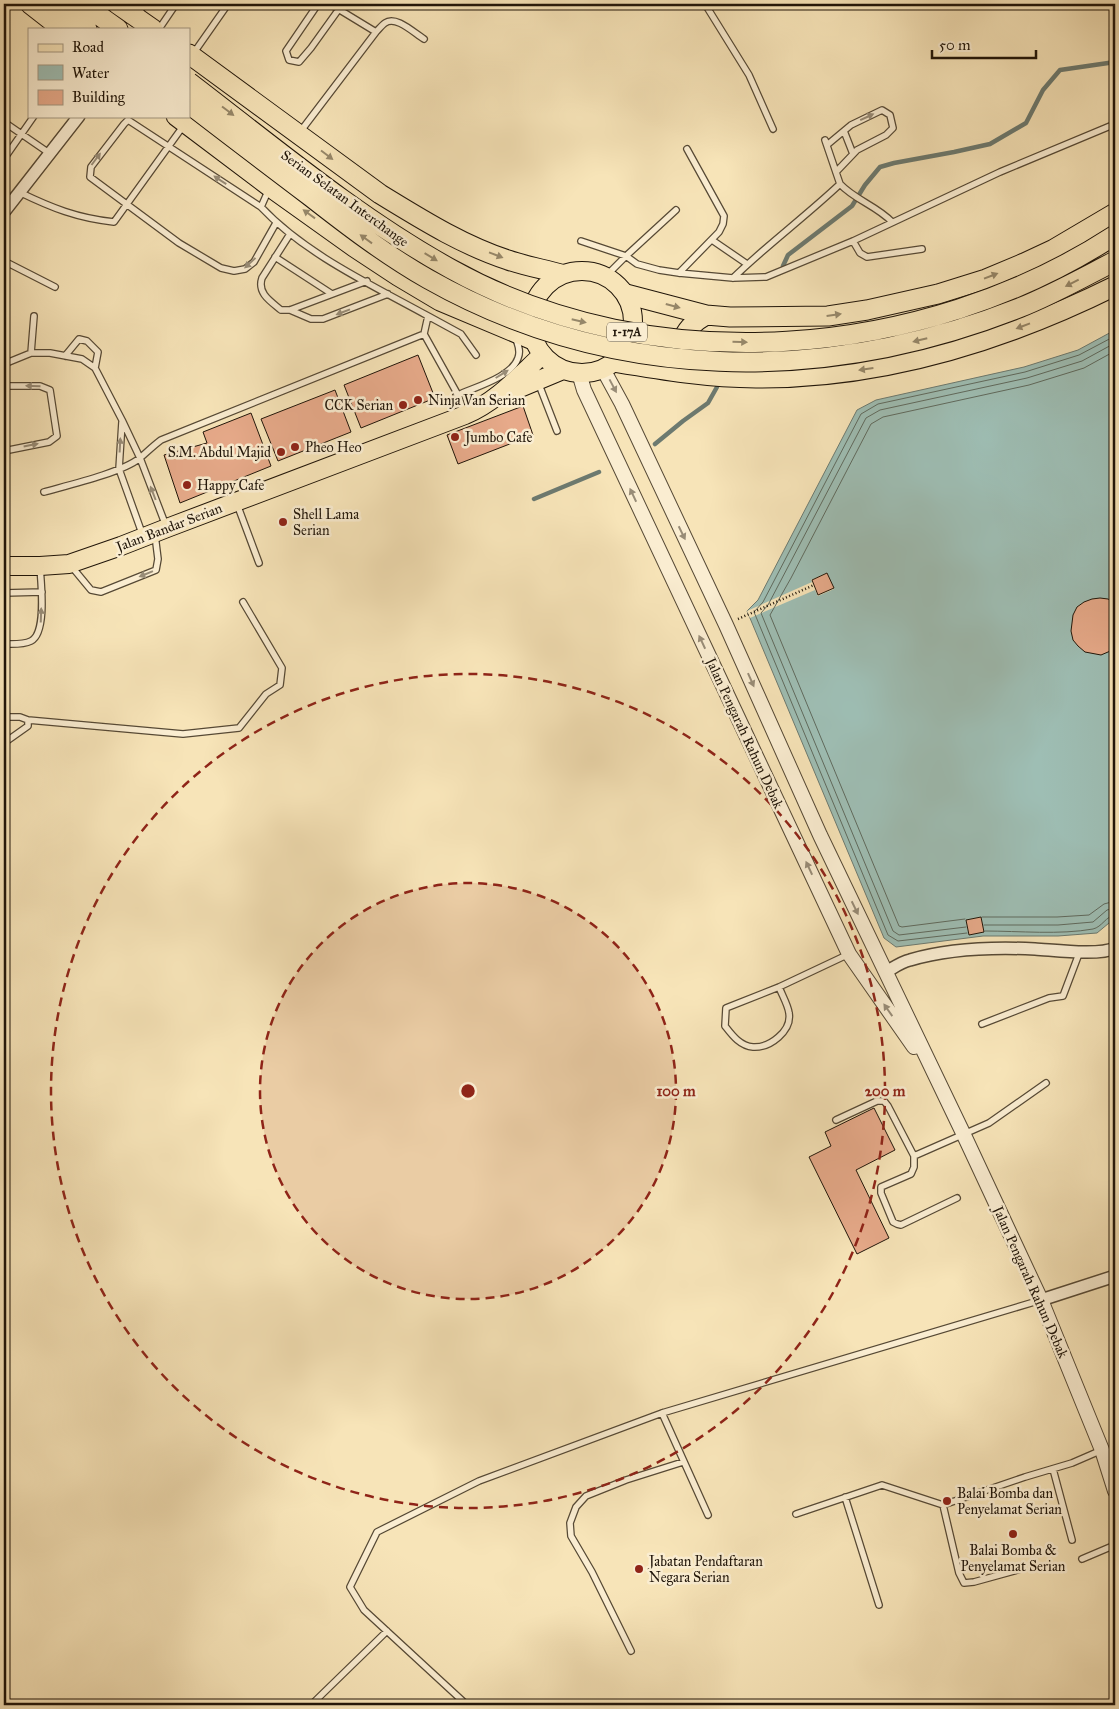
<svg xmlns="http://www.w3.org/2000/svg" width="1119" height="1709" viewBox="0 0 1119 1709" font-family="'IM FELL Great Primer',serif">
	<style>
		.water { fill: #9ebeb4; stroke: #6c7a70 }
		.pier { fill: #f7e4b8 }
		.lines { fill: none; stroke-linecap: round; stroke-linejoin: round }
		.shore { stroke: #5f6a5e; stroke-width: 1 }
		.stream { stroke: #6c7a70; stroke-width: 4.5 }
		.building { fill: #e7aa8a; stroke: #201509 }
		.service-casing { stroke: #564935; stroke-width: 8 }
		.minor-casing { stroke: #564935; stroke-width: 14 }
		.tertiary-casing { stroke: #564935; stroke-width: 16 }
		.primary-casing { stroke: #201509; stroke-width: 20 }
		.trunk-casing { stroke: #201509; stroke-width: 21 }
		.path { stroke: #201509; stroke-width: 2.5; stroke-dasharray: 1 2.5; stroke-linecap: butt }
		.service { stroke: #faedd1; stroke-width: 5.5 }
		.minor { stroke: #faedd1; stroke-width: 11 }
		.tertiary { stroke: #faedd1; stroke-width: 14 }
		.primary { stroke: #f7e4b8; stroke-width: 18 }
		.trunk { stroke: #f7e4b8; stroke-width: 19 }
		.trunk-bridge-casing { stroke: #201509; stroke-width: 21; stroke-linecap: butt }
		.trunk-bridge { stroke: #f7e4b8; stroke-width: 19 }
		.oneway { fill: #968769 }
		.oneway2 { fill: #988c77 }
		.ring { fill: none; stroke: #8f2418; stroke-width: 2.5; stroke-dasharray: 9 6 }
		.poi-dot { fill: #8f2418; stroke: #faedd1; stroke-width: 2 }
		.labels { text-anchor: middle; stroke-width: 5; stroke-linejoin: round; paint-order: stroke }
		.shield { fill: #faedd1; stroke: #615645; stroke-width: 1 }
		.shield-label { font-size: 12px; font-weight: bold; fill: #201509 }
		.street-label { font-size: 14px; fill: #201509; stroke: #faedd1 }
		.poi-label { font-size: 14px; fill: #201509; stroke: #faedd1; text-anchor: start }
		.centre { fill: #8f2418; stroke: #faedd1; stroke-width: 2.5 }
		.ring-label { font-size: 15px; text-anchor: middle; font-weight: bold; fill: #8f2418; stroke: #faedd1; stroke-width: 5; stroke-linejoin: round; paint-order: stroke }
	</style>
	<rect width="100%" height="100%" fill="#f7e4b8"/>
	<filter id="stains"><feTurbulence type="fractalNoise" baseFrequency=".004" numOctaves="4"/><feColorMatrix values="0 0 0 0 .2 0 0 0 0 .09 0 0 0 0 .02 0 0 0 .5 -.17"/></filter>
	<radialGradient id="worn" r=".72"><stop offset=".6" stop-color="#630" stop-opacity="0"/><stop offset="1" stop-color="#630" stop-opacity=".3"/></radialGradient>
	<path class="water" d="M 1115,330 L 1115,918 L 1097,933 L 1058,936 L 983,936 L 896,947 L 884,938 L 747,611 L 758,600 L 857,410 L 876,400 L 1024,367 L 1078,350 Z"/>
	<path class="pier" d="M 827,573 L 834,589 L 818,596 L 815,590 L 750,618 L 747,611 L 812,582 L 811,580 Z"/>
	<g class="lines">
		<path class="shore" d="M 982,917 L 1057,917 L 1089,915 L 1104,904 L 1115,901
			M 965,919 L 902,927 L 899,926 L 770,615 L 791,578 L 871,424 L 883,417 L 1029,385 L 1084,368 L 1115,351
			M 984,925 L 1058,925 L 1093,922 L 1107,910 L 1115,908
			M 966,927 L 899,935 L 893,931 L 761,613 L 768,605 L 866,418 L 880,410 L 1027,378 L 1082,361 L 1115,343
			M 985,931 C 1019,931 1060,935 1093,929 C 1102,927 1106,916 1115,915
			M 967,933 L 898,941 L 888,935 L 754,612 L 763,602 L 861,414 L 878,404 L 1025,372 L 1079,355 L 1115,336"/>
		<path class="stream" d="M 783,266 L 788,255 L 852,206 L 865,185 L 880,167 L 894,163 L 954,152 L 990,144 L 1026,123 L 1043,90 L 1060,70 L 1115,62
			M 655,444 L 683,421 L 708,403 L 717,387
			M 534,499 L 599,472"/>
	</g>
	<path class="building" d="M 418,355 L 435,398 L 361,428 L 344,385 Z
		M 335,390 L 351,432 L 278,461 L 261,419 Z
		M 523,406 L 533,435 L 458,464 L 447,435 Z
		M 251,413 L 271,466 L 180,503 L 164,455 L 207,443 L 203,432 Z
		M 827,573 L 834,588 L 818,595 L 812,580 Z
		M 1100,598 L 1108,599 L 1115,603 L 1115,649 L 1101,655 L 1085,652 L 1078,646 L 1073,640 L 1071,631 L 1073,615 L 1077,607 L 1084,602 L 1092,599 Z
		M 981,917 L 984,932 L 969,935 L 966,920 Z
		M 874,1108 L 895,1150 L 856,1170 L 889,1238 L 857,1254 L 809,1157 L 831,1146 L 825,1132 Z"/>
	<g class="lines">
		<g class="service-casing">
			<path id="service" d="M 318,4 L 286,51 L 289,60 L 299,62 L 311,48 L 339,9
				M 330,4 L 376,32
				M 705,4 L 749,75 L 773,129
				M 137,14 L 145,4
				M 159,29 L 176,4
				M 193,54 L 228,4
				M 4,122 L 49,153
				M 844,131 L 853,154
				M 300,132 L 376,32 C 379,29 382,25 385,23 C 396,15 414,33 424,39
				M 827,145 L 851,125 L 882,110 L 890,115 L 893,128 L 886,135 L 857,150 L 836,172
				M 4,159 L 34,116
				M 840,184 C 855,200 877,206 892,222
				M 19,192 C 52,208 77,218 114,222 L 184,125
				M 261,207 L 269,189
				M 276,223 L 254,262 L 245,269 L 234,271 L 221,268 L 179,243 L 90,177 L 91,167 L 124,124 L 128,120 L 261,207 C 305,254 372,285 428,316 L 424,334 L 458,395 L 464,413
				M 290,234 L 262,278 C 257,293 270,301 281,310 L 290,310 L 367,281
				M 712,240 L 747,264
				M 581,241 L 626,256 L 676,210
				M 853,241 L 860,253 L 867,257 L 922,249
				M 275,257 L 332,294
				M 4,261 L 55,287
				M 679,273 L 719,232 L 723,224 L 724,216 L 687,149
				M 606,276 L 626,256 L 637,264 L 659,270 L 679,273 L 733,278 L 766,277 L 853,241 L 1000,172 L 1115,124
				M 733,278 C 767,245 805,217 840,184 L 825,140
				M 290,310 L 311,319 L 323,319 L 388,294
				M 428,316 L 461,334 L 476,355
				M 31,353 L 34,316
				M 65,356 L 79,339 L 87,341 L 98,352 L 95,368
				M 4,364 L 31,353 L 50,353 L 82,359 L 95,368 L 122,420 L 140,458 L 166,526
				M 538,382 L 557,431
				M 4,386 L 40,386 L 50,390 L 57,436 L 49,442 L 4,451
				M 458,395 C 475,387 512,377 518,358 C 521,351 518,345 516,339
				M 122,422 L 119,469 L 143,536
				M 44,492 C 69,485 121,473 140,458 C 147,452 153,446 161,440 L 424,334
				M 237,504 L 259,563
				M 72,567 L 91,590 L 101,592 L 156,570 L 158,559 L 155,535
				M 4,593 L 42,592
				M 4,644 C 12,644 23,645 31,641 C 47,633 41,583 40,567
				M 4,717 L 20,717 L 28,720 L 28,726 L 4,743
				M 28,720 L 183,734 L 239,728 L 266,694 L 280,685 L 282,668 L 243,602
				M 779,987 C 782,995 788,1005 789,1013 C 792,1031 770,1048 753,1047 C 740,1046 732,1035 725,1026 L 726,1008 L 779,987 L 849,954
				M 982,1024 L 1049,998 L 1063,996 L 1080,951
				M 836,1120 L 877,1101 L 884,1101 L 888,1106 L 914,1156 L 914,1167 L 911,1174 L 881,1187 L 881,1193 L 893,1222 L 897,1224 L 901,1225 L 957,1198
				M 914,1156 L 989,1123 L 1046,1083
				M 662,1413 L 708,1515
				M 1053,1469 L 1072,1540
				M 845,1497 L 879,1605
				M 943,1505 L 959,1573 L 964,1583 L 974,1582 L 1021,1569
				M 796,1514 L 882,1485 L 943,1505 L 1025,1477 L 1072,1463 L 1102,1450
				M 1082,1559 L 1115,1545
				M 631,1651 L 592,1572 L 571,1536 L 570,1523 L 576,1507 L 586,1496 L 626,1480 L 683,1462
				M 311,1705 L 387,1631
				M 467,1705 L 364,1610 L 350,1587 L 377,1532 L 479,1481 L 662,1413 L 1041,1300"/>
		</g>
		<g class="minor-casing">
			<path id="minor" d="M 4,212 L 79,116
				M 886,972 C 893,968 901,962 910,960 C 950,948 994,947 1035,949 C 1054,950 1099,956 1115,948
				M 1041,1300 L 1115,1276"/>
		</g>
		<g class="tertiary-casing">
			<path id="tertiary" d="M 603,369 L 622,404 L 726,625 L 820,835 L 963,1133 L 1041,1300 L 1102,1450 L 1115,1491
				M 579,373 L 584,390 L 849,954 L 914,1047"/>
		</g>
		<g class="primary-casing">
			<path id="primary" d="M531 322a51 51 0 1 1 102 0a51 51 0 1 1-102 0Z
				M 508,393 L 563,370
				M 4,566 L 40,566 L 69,564 L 121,546 L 167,528 L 465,415 C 496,402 518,377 542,355"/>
		</g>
		<g class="trunk-casing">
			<path id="trunk" d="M 30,4 L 62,29
				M 53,4 L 87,29
				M 83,4 L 118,29
				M 117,4 L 153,29
				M 189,54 L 380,194 C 421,219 462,245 508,260 C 525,266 543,269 561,274
				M 176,116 L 270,187 L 354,247 L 398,276 L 440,301 L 533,340
				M 626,294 L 706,315 L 730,317 L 828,316 L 867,310 L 938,294 L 986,279 L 1024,263 L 1054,249 L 1115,213
				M 613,362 C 661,370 708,378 756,378 C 882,379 1004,341 1115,286
				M 695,370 C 671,350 683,328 706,315"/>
		</g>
		<path class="path" d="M 738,619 L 814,585"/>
		<use href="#service" class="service"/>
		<use href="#minor" class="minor"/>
		<use href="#tertiary" class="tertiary"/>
		<use href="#primary" class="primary"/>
		<use href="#trunk" class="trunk"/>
		<g class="trunk-bridge-casing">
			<path id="trunk-bridge" d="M 189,82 C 274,147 357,217 451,269 C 654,382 923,360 1115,235
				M 189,104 C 229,135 270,166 311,197 C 348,226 386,255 428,279 C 612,383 824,385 1019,308 C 1052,295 1084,277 1115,261"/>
		</g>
		<use href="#trunk-bridge" class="trunk-bridge"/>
	</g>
	<defs><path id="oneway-solid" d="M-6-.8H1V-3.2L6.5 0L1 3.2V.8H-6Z" transform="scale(1.25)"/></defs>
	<g class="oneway">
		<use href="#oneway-solid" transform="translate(228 111) rotate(37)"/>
		<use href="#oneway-solid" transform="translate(327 155) rotate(37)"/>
		<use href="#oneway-solid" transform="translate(309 214) rotate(-144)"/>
		<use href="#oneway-solid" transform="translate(366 239) rotate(-144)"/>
		<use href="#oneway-solid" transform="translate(496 255) rotate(21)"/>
		<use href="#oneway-solid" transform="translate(431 257) rotate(31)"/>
		<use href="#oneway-solid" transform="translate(991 276) rotate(-21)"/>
		<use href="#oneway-solid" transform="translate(1072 283) rotate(153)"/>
		<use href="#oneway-solid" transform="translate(673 306) rotate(15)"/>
		<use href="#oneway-solid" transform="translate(834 315) rotate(-8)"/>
		<use href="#oneway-solid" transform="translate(579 321) rotate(13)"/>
		<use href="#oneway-solid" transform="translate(1023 326) rotate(159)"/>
		<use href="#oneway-solid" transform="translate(920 340) rotate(166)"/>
		<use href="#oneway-solid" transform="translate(740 342) rotate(1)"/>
		<use href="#oneway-solid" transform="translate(866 369) rotate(172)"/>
	</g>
	<g class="oneway2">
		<use href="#oneway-solid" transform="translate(867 117) rotate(-25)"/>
		<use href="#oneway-solid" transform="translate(96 159) rotate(-53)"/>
		<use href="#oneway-solid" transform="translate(220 180) rotate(-147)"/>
		<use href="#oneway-solid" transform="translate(250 263) rotate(137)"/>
		<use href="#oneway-solid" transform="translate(343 312) rotate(159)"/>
		<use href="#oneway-solid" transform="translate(502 374) rotate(-32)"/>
		<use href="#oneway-solid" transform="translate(33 386) rotate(-178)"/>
		<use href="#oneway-solid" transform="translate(613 386) rotate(62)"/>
		<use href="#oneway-solid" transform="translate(31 445) rotate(-11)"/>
		<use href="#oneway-solid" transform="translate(120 445) rotate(-87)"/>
		<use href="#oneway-solid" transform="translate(153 493) rotate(-111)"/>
		<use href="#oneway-solid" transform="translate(633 495) rotate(-115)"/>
		<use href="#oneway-solid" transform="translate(682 533) rotate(64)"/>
		<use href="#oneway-solid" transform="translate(146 574) rotate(158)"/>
		<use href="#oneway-solid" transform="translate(41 615) rotate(-88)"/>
		<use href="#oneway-solid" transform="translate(702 642) rotate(-115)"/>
		<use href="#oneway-solid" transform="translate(751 680) rotate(66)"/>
		<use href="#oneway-solid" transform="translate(809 868) rotate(-115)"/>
		<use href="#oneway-solid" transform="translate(855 908) rotate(64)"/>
		<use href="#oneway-solid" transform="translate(888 1010) rotate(-125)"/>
	</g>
	<circle cx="468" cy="1091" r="208" fill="#8f2418" fill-opacity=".12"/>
	<g class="ring">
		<circle cx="468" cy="1091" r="208"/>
		<circle cx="468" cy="1091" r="417"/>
	</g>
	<g class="poi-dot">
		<circle cx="418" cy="400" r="5"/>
		<circle cx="403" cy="405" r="5"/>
		<circle cx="455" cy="437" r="5"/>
		<circle cx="295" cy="447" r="5"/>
		<circle cx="281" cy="452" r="5"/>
		<circle cx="187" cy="485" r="5"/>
		<circle cx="283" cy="522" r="5"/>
		<circle cx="947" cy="1501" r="5"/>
		<circle cx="1013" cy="1534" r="5"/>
		<circle cx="639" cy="1569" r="5"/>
	</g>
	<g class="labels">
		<rect class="shield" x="607" y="322.5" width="40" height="19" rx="4"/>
		<g class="shield-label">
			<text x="627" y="336">1-17A</text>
		</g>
		<g class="street-label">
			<text transform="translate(345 198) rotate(36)" y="5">Serian Selatan Interchange</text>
			<text transform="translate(169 527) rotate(-21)" y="5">Jalan Bandar Serian</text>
			<text transform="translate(745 733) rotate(65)" y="5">Jalan Pengarah Rahun Debak</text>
			<text transform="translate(1031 1282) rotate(66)" y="5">Jalan Pengarah Rahun Debak</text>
		</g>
		<g class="poi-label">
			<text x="428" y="405">Ninja Van Serian</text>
			<text x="393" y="410" text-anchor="end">CCK Serian</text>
			<text x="465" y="442">Jumbo Cafe</text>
			<text x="305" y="452">Pheo Heo</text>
			<text x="271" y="457" text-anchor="end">S.M. Abdul Majid</text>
			<text x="197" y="490">Happy Cafe</text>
			<text x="293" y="519">Shell Lama<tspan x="293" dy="16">Serian</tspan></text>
			<text x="957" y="1498">Balai Bomba dan<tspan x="957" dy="16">Penyelamat Serian</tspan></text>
			<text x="1013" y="1555" text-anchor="middle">Balai Bomba &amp;<tspan x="1013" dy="16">Penyelamat Serian</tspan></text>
			<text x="649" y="1566">Jabatan Pendaftaran<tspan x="649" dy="16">Negara Serian</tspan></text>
		</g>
	</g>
	<circle cx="468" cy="1091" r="8" class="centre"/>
	<g class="ring-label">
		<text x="676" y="1096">100 m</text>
		<text x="885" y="1096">200 m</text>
	</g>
	<rect width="1119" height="1709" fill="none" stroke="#f7e4b8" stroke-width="20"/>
	<rect x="5" y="5" width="1109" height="1699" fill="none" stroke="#201509" stroke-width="2.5"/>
	<rect x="10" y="10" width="1099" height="1689" fill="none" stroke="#201509"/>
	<rect x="28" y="28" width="162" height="90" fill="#faedd1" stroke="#a39781"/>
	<rect x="38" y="44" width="25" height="8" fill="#f7e4b8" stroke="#a39781"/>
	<text x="72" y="52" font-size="15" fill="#201509">Road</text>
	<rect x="38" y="65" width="25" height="15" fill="#9ebeb4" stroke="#a39781"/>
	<text x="72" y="78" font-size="15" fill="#201509">Water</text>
	<rect x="38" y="90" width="25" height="15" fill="#e7aa8a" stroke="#a39781"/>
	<text x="72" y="102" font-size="15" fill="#201509">Building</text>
	<path d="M932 50v8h104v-8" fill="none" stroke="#201509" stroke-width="2.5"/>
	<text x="939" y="50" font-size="15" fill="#201509" stroke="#faedd1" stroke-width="4" paint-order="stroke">50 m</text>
	<rect width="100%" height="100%" filter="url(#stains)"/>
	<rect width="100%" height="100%" fill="url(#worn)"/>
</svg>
